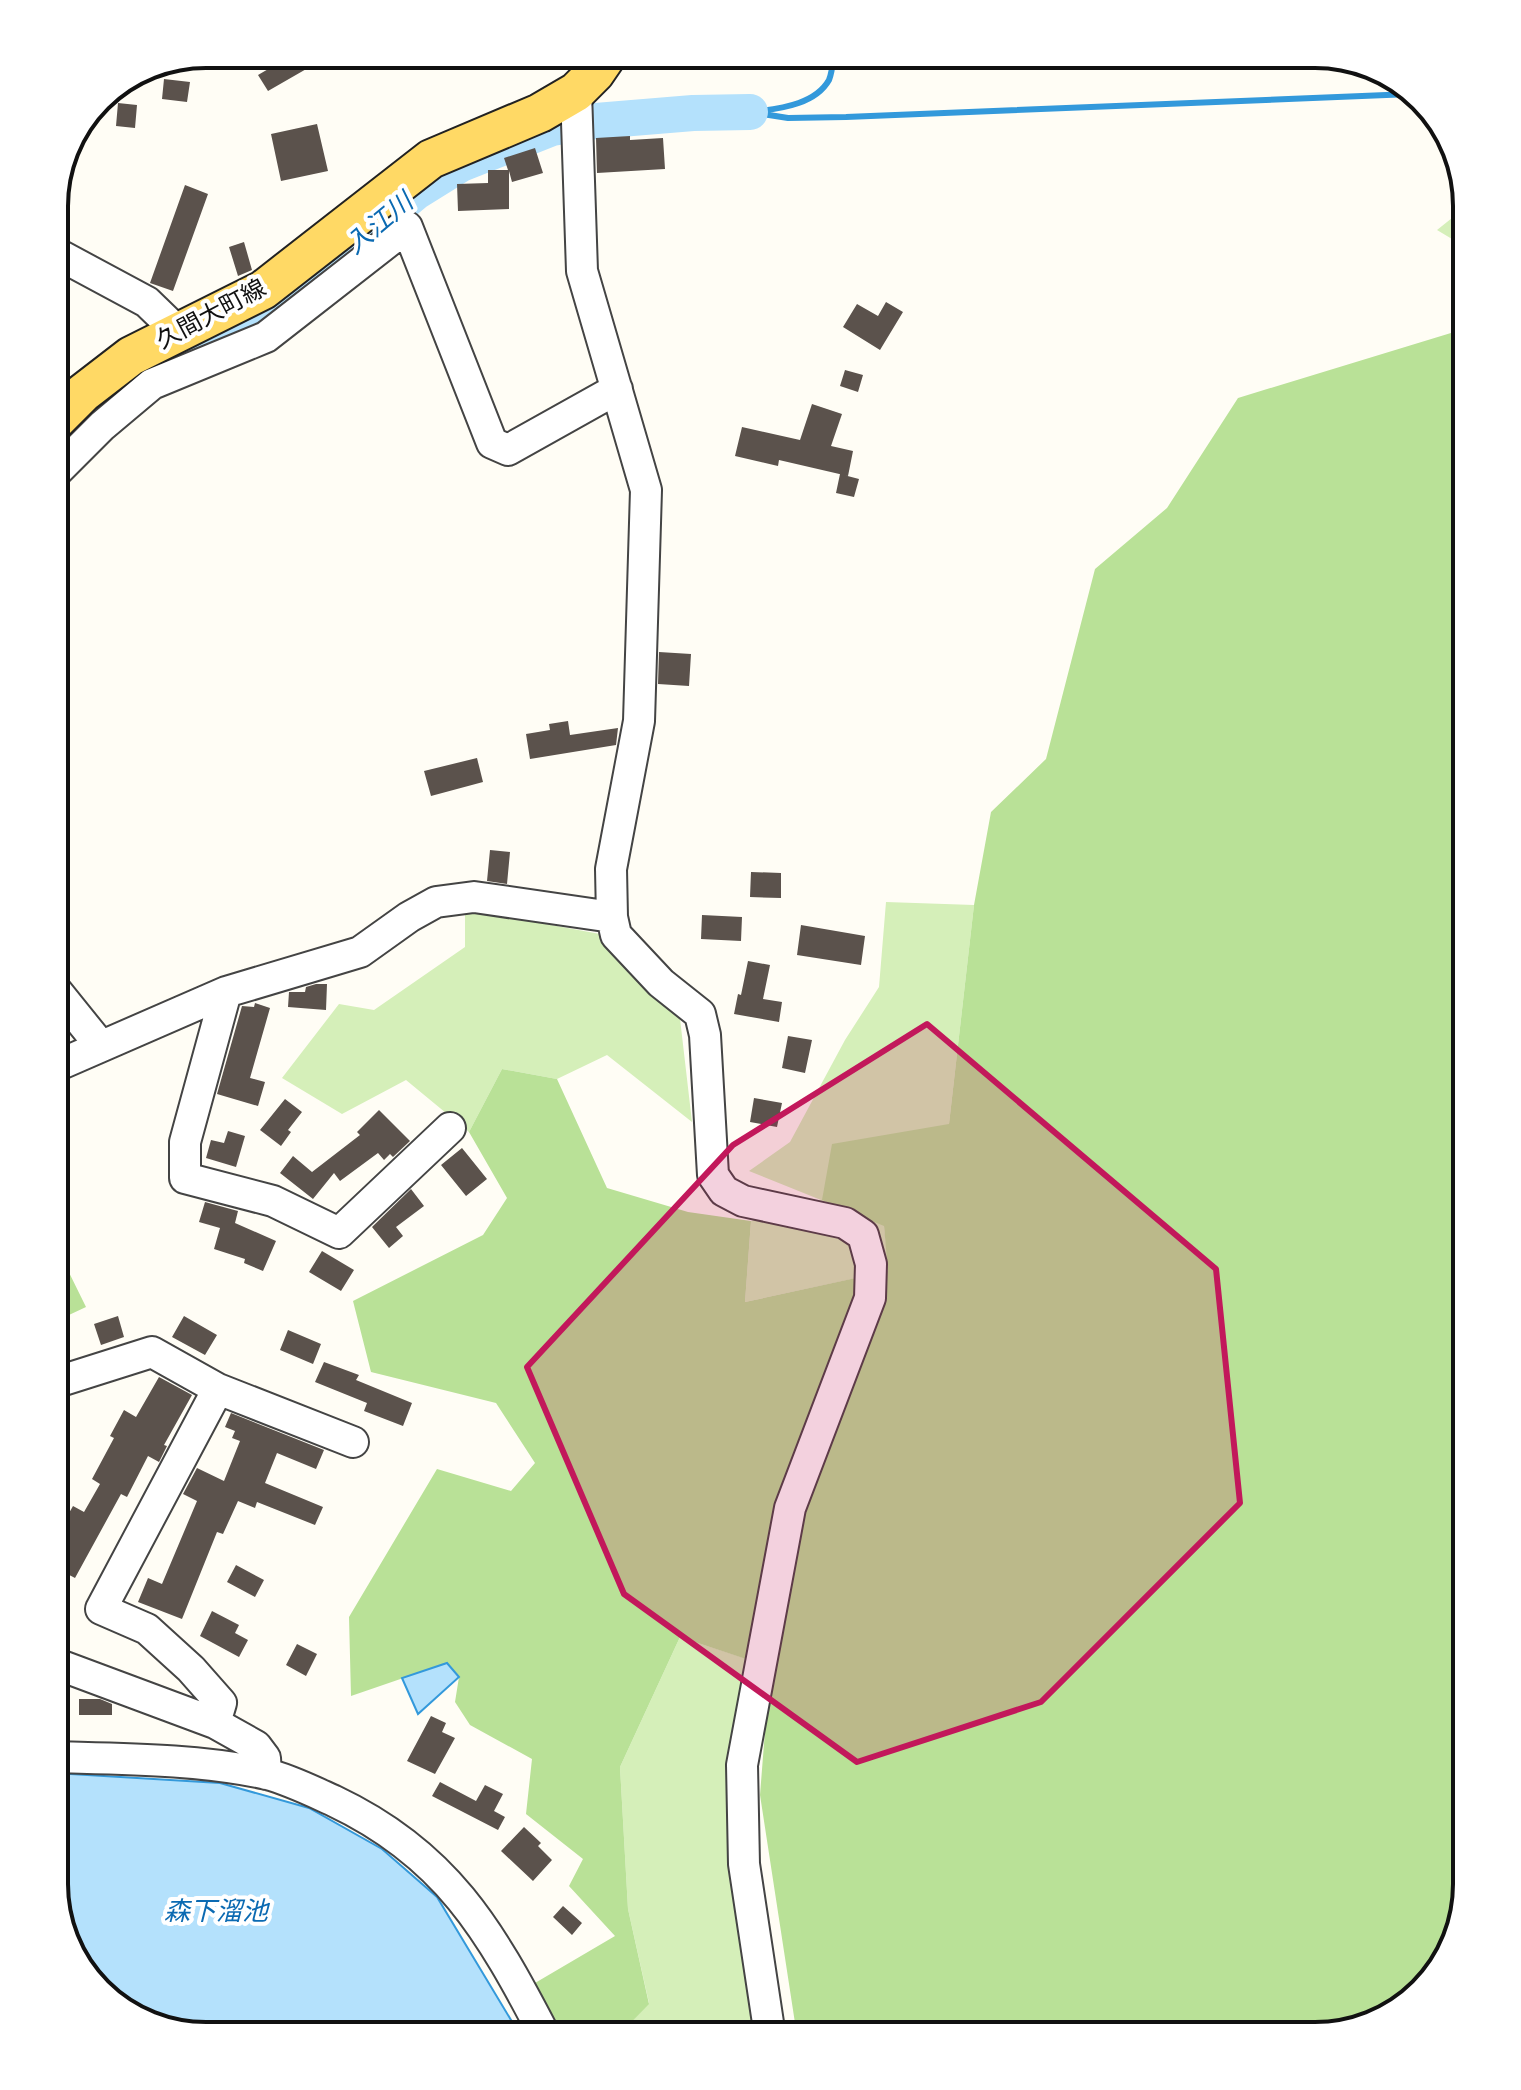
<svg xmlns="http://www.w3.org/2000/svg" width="1521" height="2090" viewBox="0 0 1521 2090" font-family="Georgia,'Noto Sans JP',serif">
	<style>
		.green { fill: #d5efb9 }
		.forest { fill: #b9e197 }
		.water { fill: #b4e1fc; stroke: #3399db; stroke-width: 2 }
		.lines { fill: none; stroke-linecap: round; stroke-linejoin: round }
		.stream { stroke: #3399db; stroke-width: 6 }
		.river { stroke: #b4e1fc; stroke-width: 36 }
		.building { fill: #5b524c }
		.minor-casing { stroke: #444; stroke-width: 34 }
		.major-casing { stroke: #222; stroke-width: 42 }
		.minor { stroke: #fff; stroke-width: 30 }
		.major { stroke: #ffd965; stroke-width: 38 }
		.marked { fill: #c2185b; fill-opacity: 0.2; stroke: #c2185b; stroke-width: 6; stroke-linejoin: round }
		.labels { text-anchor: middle; stroke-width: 8; stroke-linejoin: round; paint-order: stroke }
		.street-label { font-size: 24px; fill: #111; stroke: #fff }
		.water-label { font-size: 26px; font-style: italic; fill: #0b6ab2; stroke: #fff }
		.rim { fill: none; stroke: #111; stroke-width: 4 }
	</style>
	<rect width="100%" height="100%" fill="#fffdf5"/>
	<path class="green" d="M 1467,206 L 1467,248 L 1437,230 Z
		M 886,902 L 974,905 L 949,1124 L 884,1226 L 889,1271 L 745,1302 L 751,1221 L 821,1200 L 749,1171 L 790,1142 L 845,1040 L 879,987 Z
		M 465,909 L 600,934 L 679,1010 L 692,1122 L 607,1055 L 557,1079 L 502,1069 L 469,1132 L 406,1080 L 342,1114 L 282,1078 L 339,1004 L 374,1010 L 465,947 Z
		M 54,1488 L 69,1492 L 54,1520 Z
		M 680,1637 L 750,1660 L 726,1782 L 755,2036 L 618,2036 L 649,2003 L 628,1909 L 620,1767 Z"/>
	<path class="forest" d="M 1467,312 L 1467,1884 L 1446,1960 L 1391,2015 L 1315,2036 L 797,2036 L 760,1795 L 770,1667 L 680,1637 L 620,1767 L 628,1909 L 649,2004 L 618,2036 L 564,2036 L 550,2025 L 535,1983 L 615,1936 L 569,1886 L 583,1859 L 526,1814 L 532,1759 L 470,1725 L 455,1702 L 459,1677 L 447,1663 L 351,1696 L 349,1617 L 437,1469 L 511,1491 L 535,1463 L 496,1403 L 371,1372 L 353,1301 L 483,1235 L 507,1198 L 469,1132 L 502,1069 L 557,1079 L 607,1188 L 688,1212 L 751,1221 L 745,1302 L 888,1271 L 884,1226 L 822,1200 L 832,1144 L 949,1124 L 974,905 L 991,812 L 1046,759 L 1095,569 L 1167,508 L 1238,398 L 1464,329 Z
		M 54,1242 L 86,1307 L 54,1322 Z"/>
	<path class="water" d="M 447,1663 L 459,1677 L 418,1714 L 402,1678 Z
		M 54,1773 L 220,1783 L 309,1808 L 382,1849 L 437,1897 L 517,2030 L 514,2036 L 197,2036 L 130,2015 L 75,1960 L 54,1883 Z"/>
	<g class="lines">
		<path class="stream" d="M 760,111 C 784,108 816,103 829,80 C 832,73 833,62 834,54
			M 750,112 L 788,118 L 846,117 L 1411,94"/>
		<path class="river" d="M 54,447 L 92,406 L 141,371 L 231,331 L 294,294 L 416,192 L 461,164 L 552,128 L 596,121 L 693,113 L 750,112"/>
	</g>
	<path class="building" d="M 294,54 L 300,54 L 308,68 L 268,91 L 258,75 Z
		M 164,79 L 190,82 L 187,102 L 162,99 Z
		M 118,103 L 137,105 L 135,128 L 116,126 Z
		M 317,124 L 328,171 L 281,181 L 271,134 Z
		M 630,136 L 630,140 L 663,138 L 665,169 L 597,173 L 596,138 Z
		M 535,148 L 543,173 L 512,182 L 509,171 L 509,209 L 458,211 L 457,184 L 488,183 L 488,170 L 508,170 L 504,158 Z
		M 185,185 L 208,194 L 173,291 L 150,283 Z
		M 244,242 L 252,270 L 238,276 L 229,247 Z
		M 886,302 L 903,312 L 880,350 L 843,327 L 857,304 L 878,316 Z
		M 845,370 L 863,375 L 858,392 L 840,386 Z
		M 812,404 L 842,414 L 831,446 L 853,451 L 848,476 L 779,460 L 778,466 L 735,456 L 742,427 L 800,440 Z
		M 840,474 L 859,479 L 854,497 L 836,493 Z
		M 659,652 L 691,654 L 689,686 L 658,684 Z
		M 568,721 L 570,735 L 618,728 L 616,745 L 530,759 L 526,734 L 550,730 L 549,724 Z
		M 477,758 L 483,782 L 431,796 L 424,771 Z
		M 490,850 L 510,852 L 507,884 L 487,881 Z
		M 751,872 L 781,873 L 781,898 L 750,897 Z
		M 702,915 L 742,917 L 741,941 L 701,939 Z
		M 801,925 L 865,936 L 861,965 L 797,955 Z
		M 748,961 L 770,965 L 763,999 L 782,1002 L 779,1022 L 734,1014 L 738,994 L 741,995 Z
		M 316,984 L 327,984 L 326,1010 L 288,1007 L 289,992 L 305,992 L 306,987 Z
		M 255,1003 L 270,1008 L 250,1078 L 265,1082 L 258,1106 L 217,1094 L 242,1006 L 254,1007 Z
		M 788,1036 L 812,1040 L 805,1073 L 782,1068 Z
		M 754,1098 L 782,1103 L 777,1127 L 750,1122 Z
		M 285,1099 L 302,1112 L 288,1130 L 291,1132 L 281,1146 L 260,1130 Z
		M 379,1110 L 410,1141 L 393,1157 L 390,1154 L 384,1160 L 378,1153 L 340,1181 L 334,1173 L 313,1199 L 280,1173 L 293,1156 L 312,1172 L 360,1135 L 357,1132 Z
		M 228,1131 L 245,1136 L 236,1167 L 206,1158 L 211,1140 L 224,1143 Z
		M 462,1148 L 487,1179 L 466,1196 L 441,1165 Z
		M 411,1189 L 424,1206 L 396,1227 L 403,1236 L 389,1248 L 372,1227 Z
		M 205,1202 L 238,1211 L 235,1223 L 276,1241 L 263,1271 L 244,1263 L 245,1259 L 214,1249 L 220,1228 L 199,1222 Z
		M 322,1251 L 354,1270 L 341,1291 L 309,1272 Z
		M 118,1316 L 124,1337 L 101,1345 L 94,1324 Z
		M 184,1316 L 217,1335 L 205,1355 L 172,1337 Z
		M 288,1330 L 321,1344 L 313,1364 L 280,1350 Z
		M 324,1362 L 359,1375 L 356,1380 L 412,1403 L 403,1426 L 364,1411 L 367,1403 L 315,1382 Z
		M 159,1377 L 192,1395 L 164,1445 L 167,1446 L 159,1462 L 148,1456 L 127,1497 L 121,1494 L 75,1578 L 54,1567 L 54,1547 L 67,1523 L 64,1522 L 73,1506 L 84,1512 L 100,1484 L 92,1479 L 114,1438 L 110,1436 L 124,1410 L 136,1417 Z
		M 231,1413 L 324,1450 L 316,1469 L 277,1453 L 265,1483 L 323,1507 L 315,1525 L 257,1502 L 255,1508 L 238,1501 L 223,1534 L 217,1532 L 182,1619 L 138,1602 L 148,1578 L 162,1584 L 197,1501 L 183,1494 L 197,1468 L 224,1481 L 240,1441 L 232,1438 L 235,1431 L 225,1427 Z
		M 236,1565 L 264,1580 L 255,1597 L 227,1582 Z
		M 212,1611 L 239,1625 L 235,1633 L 248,1640 L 239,1657 L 200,1636 Z
		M 297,1644 L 317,1654 L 306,1676 L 286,1665 Z
		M 79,1699 L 100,1699 L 112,1704 L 112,1715 L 79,1715 Z
		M 431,1716 L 446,1723 L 442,1732 L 455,1738 L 435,1774 L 407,1761 Z
		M 440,1782 L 476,1801 L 485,1785 L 503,1794 L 494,1811 L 505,1817 L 498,1830 L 432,1796 Z
		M 524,1827 L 541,1843 L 538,1846 L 552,1860 L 533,1881 L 501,1851 Z
		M 563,1906 L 582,1923 L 572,1935 L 553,1917 Z"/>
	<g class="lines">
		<g class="minor-casing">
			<path id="minor" d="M 576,92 L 582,271 L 646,490 L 639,721 L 611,869 L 612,917 L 616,935 L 661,983 L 700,1014 L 705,1035 L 713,1175 L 724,1191 L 743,1201 L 845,1223 L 863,1235 L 871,1264 L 870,1298 L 790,1508 L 742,1765 L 744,1864 L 770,2036
				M 54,252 L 147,302 L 178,332
				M 54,474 L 102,426 L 152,384 L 266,337 L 407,227 L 492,443 L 508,450 L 617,389
				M 54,988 L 100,1045
				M 226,992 L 185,1142 L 185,1178 L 273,1201 L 339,1233 L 450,1128
				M 54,1067 L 226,992 L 360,952 L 409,917 L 436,902 L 474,897 L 612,917
				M 54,1383 L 152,1352 L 218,1389 L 353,1442
				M 54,1663 L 215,1723 L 256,1746 L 265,1758 L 266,1774
				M 215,1723 L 221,1703 L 191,1669 L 147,1629 L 101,1609 L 218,1389
				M 54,1757 C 123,1759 199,1759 267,1774 C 290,1780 312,1791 334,1801 C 446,1854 490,1930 545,2036"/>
		</g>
		<g class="major-casing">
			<path id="major" d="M 54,422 L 83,393 L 131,356 L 263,290 L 431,159 L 540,113 L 576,92 L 595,73 L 608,54"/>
		</g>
		<use href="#minor" class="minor"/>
		<use href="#major" class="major"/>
	</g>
	<path class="marked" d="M 927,1024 L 1216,1269 L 1240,1503 L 1041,1702 L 857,1762 L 624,1594 L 527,1367 L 733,1145 Z"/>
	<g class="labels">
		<g class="street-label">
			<text transform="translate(211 314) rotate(-28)" y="8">久間大町線</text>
		</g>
		<g class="water-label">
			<text transform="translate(379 223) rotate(-40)" y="9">入江川</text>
			<text x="216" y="1920">森下溜池</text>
		</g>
	</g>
	<path d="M0 0H1521V2090H0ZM206 68H1315A138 138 0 0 1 1453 206V1884A138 138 0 0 1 1315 2022H206A138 138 0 0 1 68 1884V206A138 138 0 0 1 206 68Z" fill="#fff" fill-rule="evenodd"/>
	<path class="rim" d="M206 68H1315A138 138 0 0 1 1453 206V1884A138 138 0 0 1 1315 2022H206A138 138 0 0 1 68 1884V206A138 138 0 0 1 206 68Z"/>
</svg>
